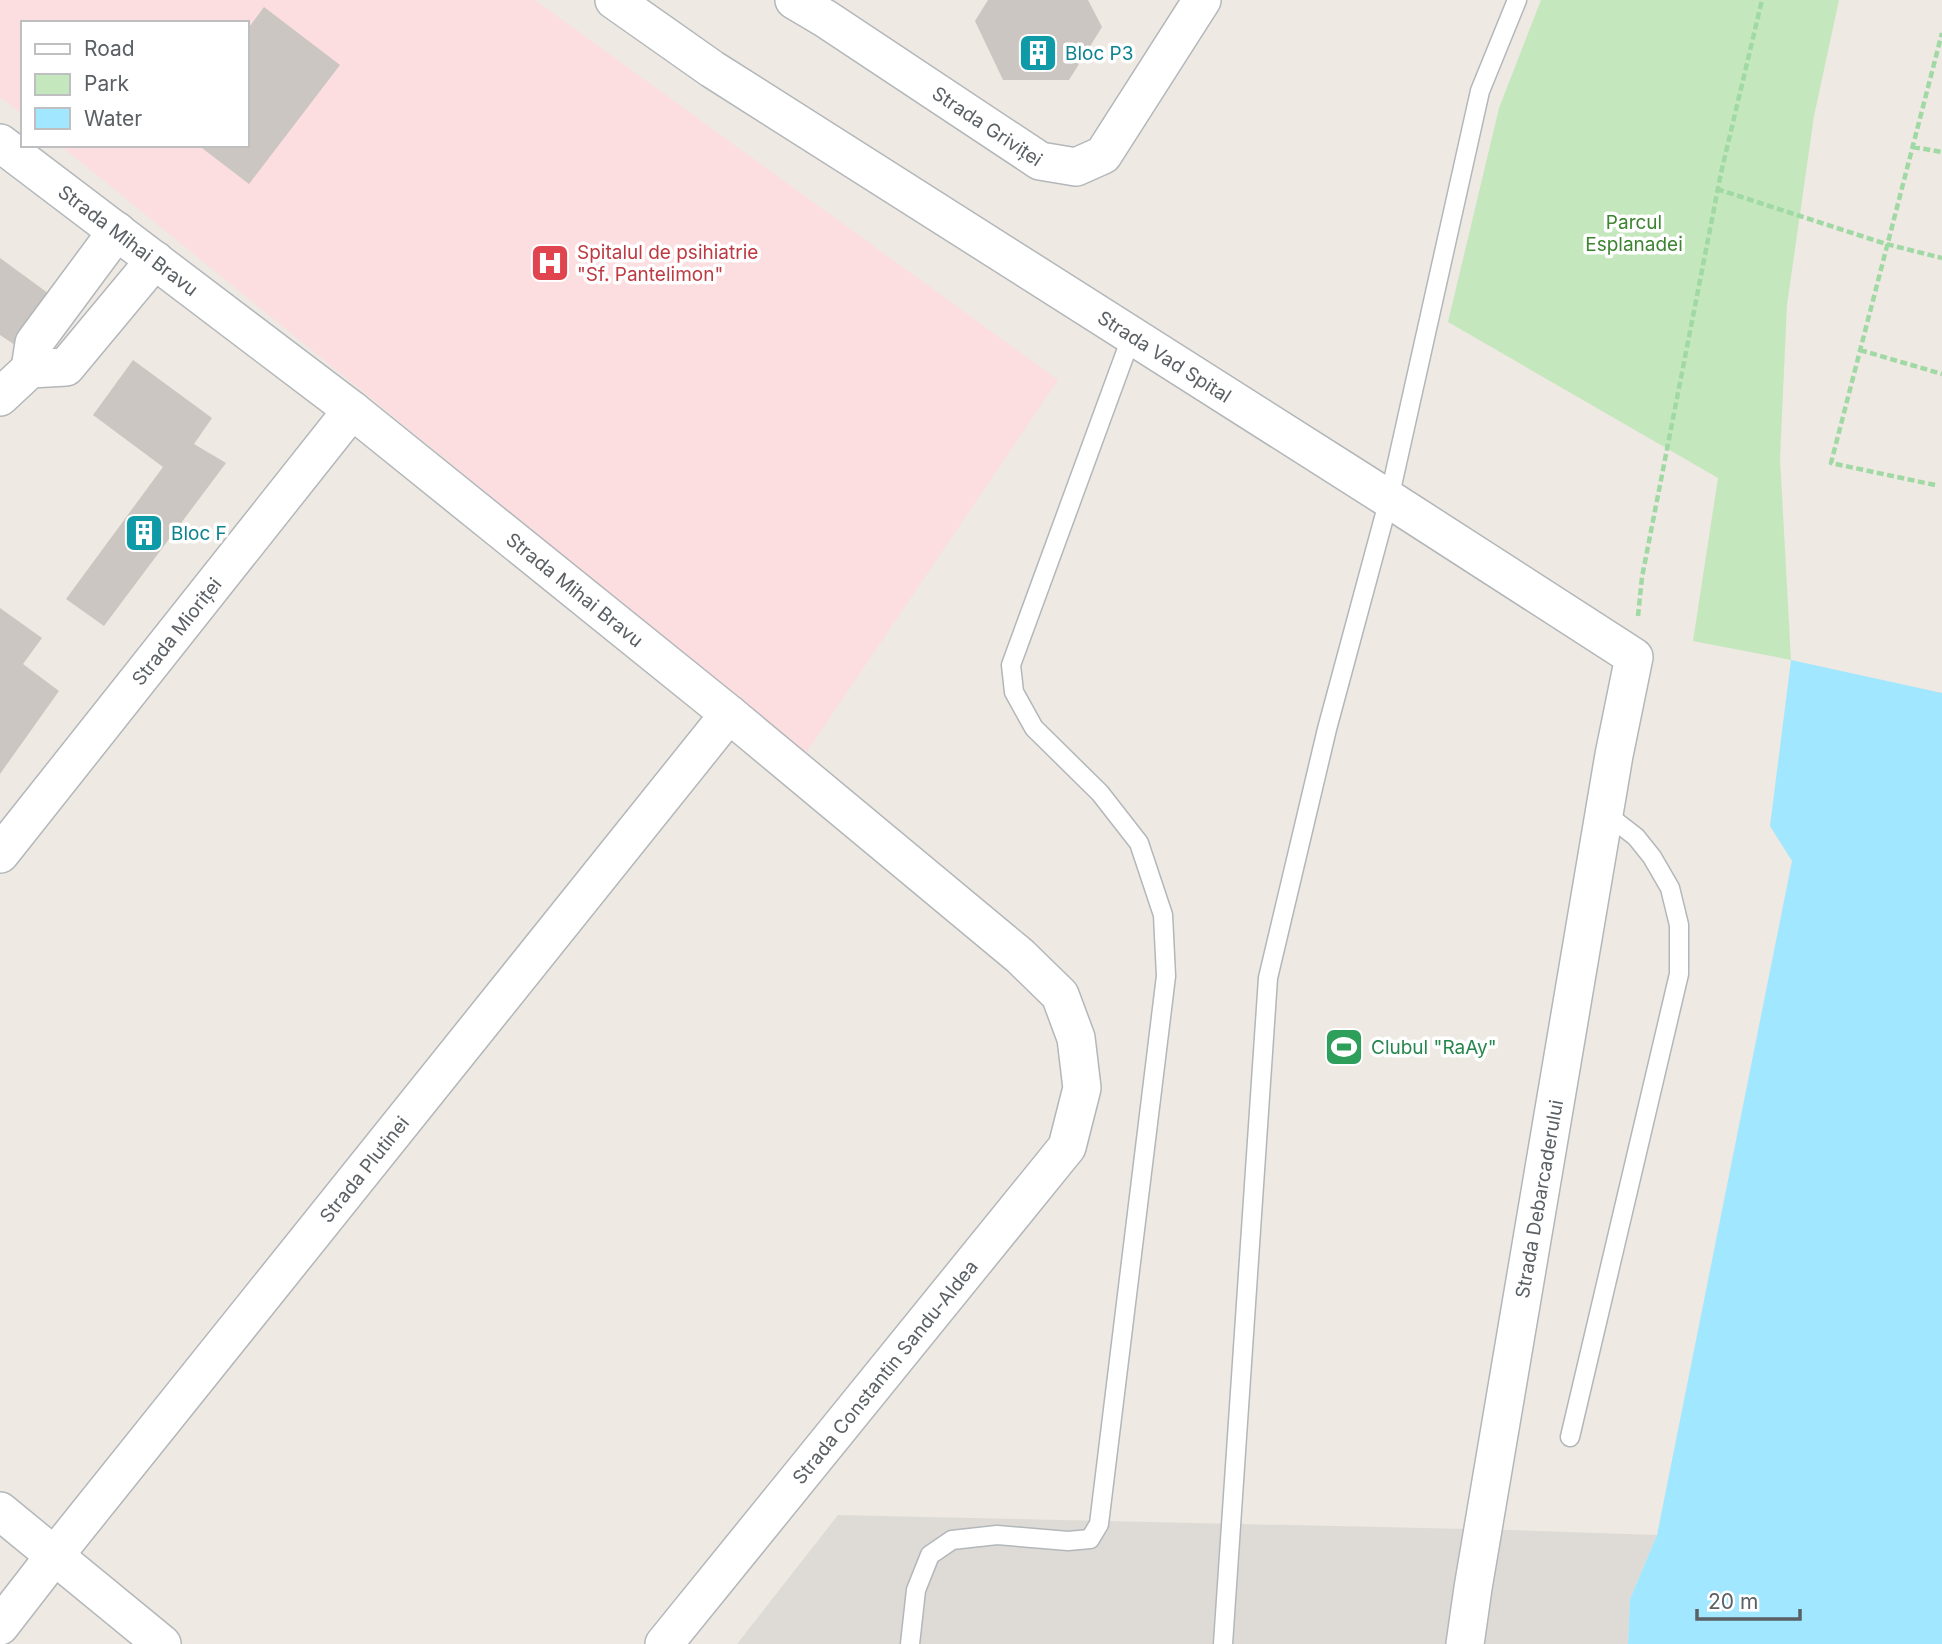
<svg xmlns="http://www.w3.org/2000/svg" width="1942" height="1644" viewBox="0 0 1942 1644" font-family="Inter,sans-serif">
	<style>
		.industrial { fill: #dedbd7 }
		.medical { fill: #fcdde0 }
		.green { fill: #c5e7bd }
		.water { fill: #a1e7ff }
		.building { fill: #cbc6c1 }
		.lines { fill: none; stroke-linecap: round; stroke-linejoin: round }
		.service-casing { stroke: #b3b7ba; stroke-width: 21 }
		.minor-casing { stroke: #b3b7ba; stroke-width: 40 }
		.path { stroke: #a0d9a4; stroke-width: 4.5; stroke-dasharray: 7 3.5; stroke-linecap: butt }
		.service { stroke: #fff; stroke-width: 18 }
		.minor { stroke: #fff; stroke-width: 37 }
		.labels { text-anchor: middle; stroke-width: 7; stroke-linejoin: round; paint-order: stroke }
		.culture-label { font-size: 19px; fill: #0d838f; stroke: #fff; text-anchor: start }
		.street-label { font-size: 19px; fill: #5a6064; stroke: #fff }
		.park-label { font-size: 19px; fill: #3d8431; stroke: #fff }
		.health-label { font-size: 19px; fill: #be3a42; stroke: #fff; text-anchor: start }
		.leisure-label { font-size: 19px; fill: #27864d; stroke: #fff; text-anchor: start }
	</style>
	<rect width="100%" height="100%" fill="#eee9e2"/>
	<path class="industrial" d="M 838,1515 L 1512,1530 L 1657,1535 L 1630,1599 L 1628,1644 L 737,1644 Z"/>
	<path class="medical" d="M 0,0 L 535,0 L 1058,380 L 806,753 L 60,145 L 247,145 L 247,23 L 23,23 L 23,115 L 0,97 Z"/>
	<path class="green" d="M 1541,0 L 1839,0 L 1814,116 L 1787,305 L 1780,458 L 1791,660 L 1693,641 L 1718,478 L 1448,322 L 1499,108 Z"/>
	<path class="water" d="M 1791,660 L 1942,693 L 1942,1644 L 1628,1644 L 1630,1599 L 1657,1535 L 1792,861 L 1770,826 Z"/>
	<path class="building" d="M 988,0 L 1088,0 L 1102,27 L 1069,80 L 1003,80 L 975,21 Z
		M 264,7 L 340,65 L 249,184 L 198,145 L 247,145 L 247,30 Z
		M 0,258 L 52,296 L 15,345 L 0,335 Z
		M 133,360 L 212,418 L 194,444 L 226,463 L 104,626 L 66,599 L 163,467 L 93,415 Z
		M 0,608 L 42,638 L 23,664 L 59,691 L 0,774 Z"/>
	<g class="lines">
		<g class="service-casing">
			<path id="service" d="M 1570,1437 L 1679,974 L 1679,925 L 1670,888 L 1652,857 L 1636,837 L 1605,813
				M 910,1644 L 916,1590 L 930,1555 L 952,1540 L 997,1535 L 1068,1541 L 1090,1539 L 1099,1524 L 1166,976 L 1163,915 L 1139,843 L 1100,793 L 1034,728 L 1014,692 L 1011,665 L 1132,335
				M 1223,1644 L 1268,978 L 1327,729 L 1389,499 L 1480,91 L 1517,0"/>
		</g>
		<g class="minor-casing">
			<g id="minor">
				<path id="s1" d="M 614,0 L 712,69 L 1389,499 L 1634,657 L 1614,755 L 1473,1588 L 1465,1644"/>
				<path id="s2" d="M 794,0 L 826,19 L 1040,161 L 1076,167 L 1103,155 L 1202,0"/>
				<path id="s3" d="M 0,143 L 352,410 L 729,714 L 1020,956 L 1060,995 L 1076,1038 L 1082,1088 L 1067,1147 L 664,1644"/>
				<path d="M 30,369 L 34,343 L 117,231"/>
				<path d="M 0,397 L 30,369 L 66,367 L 155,260"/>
				<path id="s4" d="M 0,854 L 352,410"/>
				<path d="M 0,1511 L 162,1644"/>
				<path id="s5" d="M 0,1626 L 55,1555 L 729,714"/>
			</g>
		</g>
		<path class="path" d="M 1913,147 L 1942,152
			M 1717,189 L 1886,244 L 1942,258
			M 1860,350 L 1942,374
			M 1935,485 L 1831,463 L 1942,33
			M 1638,616 L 1642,577 L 1721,173 L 1762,0"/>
		<use href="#service" class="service"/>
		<use href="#minor" class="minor"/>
	</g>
	<defs>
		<g id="building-square" transform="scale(2.0125)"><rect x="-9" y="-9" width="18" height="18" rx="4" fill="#0f9aa8" stroke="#fff"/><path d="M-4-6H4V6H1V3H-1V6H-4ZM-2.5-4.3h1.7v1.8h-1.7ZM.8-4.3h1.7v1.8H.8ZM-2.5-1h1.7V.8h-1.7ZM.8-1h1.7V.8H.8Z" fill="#fff"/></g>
		<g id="hospital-square" transform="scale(2.0125)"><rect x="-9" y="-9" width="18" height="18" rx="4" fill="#e0444e" stroke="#fff"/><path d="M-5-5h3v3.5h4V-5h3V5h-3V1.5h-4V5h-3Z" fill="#fff"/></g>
		<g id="stadium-square" transform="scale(2.0125)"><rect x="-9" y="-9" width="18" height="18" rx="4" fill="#2e9e5b" stroke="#fff"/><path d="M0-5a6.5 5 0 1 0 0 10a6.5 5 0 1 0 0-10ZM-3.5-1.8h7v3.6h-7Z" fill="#fff"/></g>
	</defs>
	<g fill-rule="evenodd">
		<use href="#building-square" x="1038" y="53"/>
		<use href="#hospital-square" x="550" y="263"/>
		<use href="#building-square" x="144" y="533"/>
		<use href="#stadium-square" x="1344" y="1047"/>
	</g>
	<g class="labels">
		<g class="culture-label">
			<text x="1065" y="60">Bloc P3</text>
			<text x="171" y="540">Bloc F</text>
		</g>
		<g class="street-label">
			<text dy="7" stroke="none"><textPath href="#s2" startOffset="231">Strada Griviței</textPath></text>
			<text dy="7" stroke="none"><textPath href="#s3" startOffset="161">Strada Mihai Bravu</textPath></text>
			<text dy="7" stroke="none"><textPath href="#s1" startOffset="656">Strada Vad Spital</textPath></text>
			<text dy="7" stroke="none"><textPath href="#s3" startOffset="728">Strada Mihai Bravu</textPath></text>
			<text dy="7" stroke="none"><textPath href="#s4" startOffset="284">Strada Mioriței</textPath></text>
			<text dy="7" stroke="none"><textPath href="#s5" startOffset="584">Strada Plutinei</textPath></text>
			<text transform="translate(1539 1199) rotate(-80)" y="7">Strada Debarcaderului</text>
			<text transform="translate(885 1372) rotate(-51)" y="7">Strada Constantin Sandu-Aldea</text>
		</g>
		<g class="park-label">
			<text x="1634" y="229">Parcul<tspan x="1634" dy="22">Esplanadei</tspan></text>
		</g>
		<g class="health-label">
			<text x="577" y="259">Spitalul de psihiatrie<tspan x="577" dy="22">"Sf. Pantelimon"</tspan></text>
		</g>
		<g class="leisure-label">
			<text x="1371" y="1054">Clubul "RaAy"</text>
		</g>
	</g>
	<rect x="21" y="21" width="228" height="126" fill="#ffffff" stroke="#bdbfc1" stroke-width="2"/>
	<rect x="35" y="44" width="35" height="10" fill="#ffffff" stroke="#bdbfc1" stroke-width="2"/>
	<text x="84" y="56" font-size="21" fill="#5a6064">Road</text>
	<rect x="35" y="74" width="35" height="21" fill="#c5e7bd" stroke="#bdbfc1" stroke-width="2"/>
	<text x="84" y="91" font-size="21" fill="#5a6064">Park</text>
	<rect x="35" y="108" width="35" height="21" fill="#a1e7ff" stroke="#bdbfc1" stroke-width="2"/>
	<text x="84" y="126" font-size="21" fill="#5a6064">Water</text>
	<path d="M1697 1609v10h103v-10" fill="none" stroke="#5a6064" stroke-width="3.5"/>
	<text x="1708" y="1609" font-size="21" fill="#5a6064" stroke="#ffffff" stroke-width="5" paint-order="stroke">20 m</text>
</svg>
